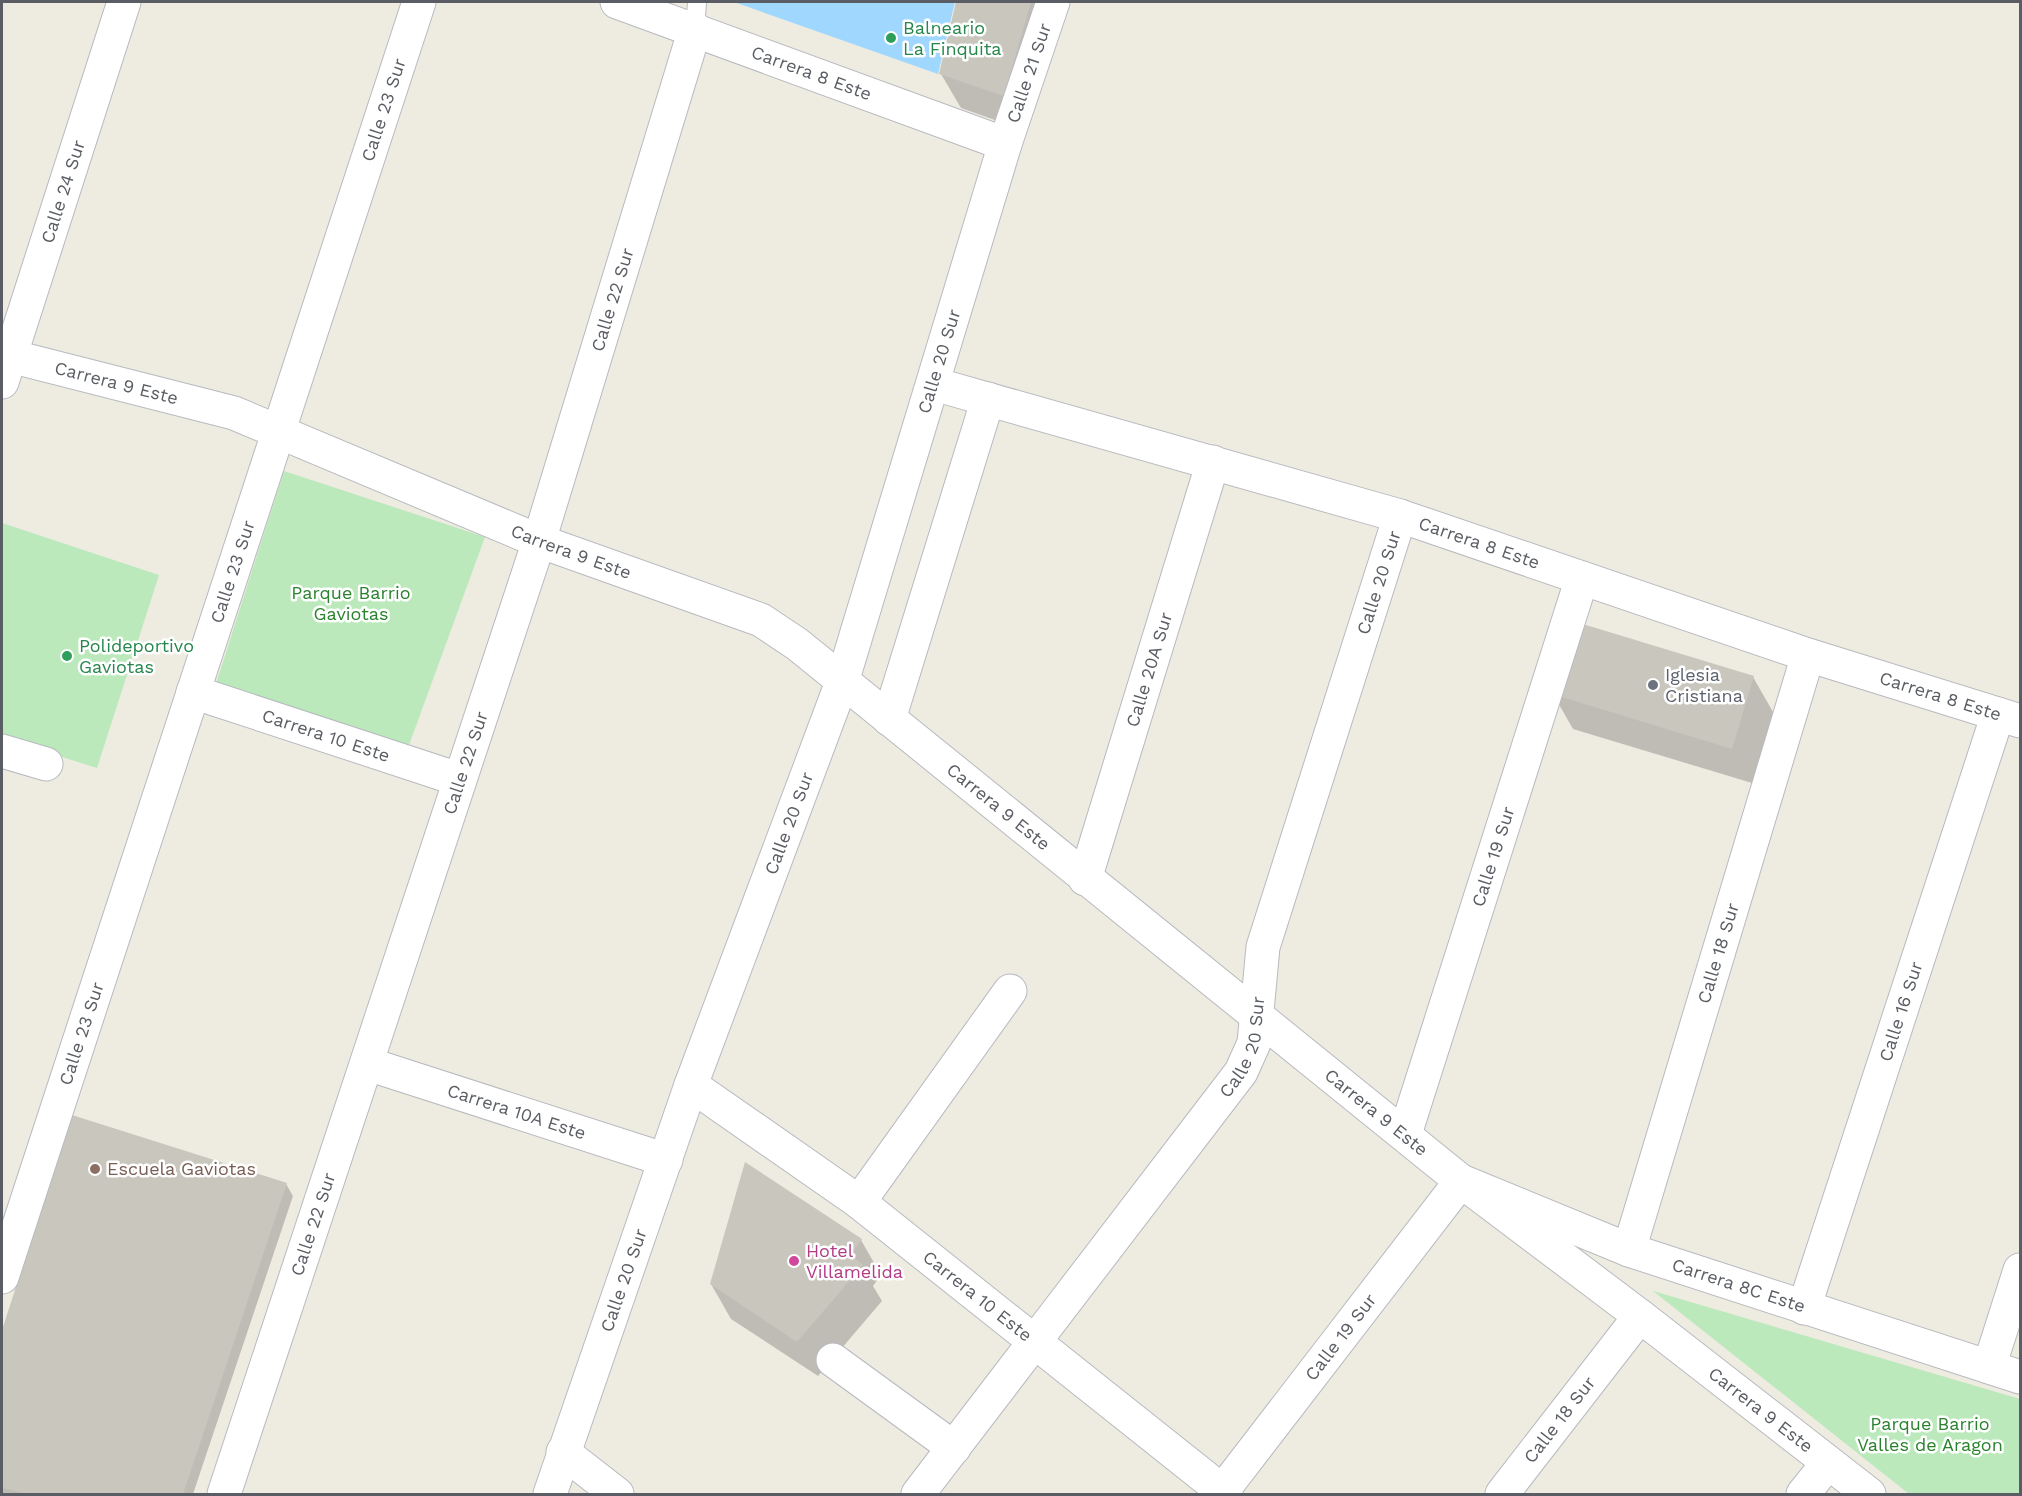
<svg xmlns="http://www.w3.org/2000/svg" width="2022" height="1496" viewBox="0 0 2022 1496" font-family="'Work Sans',sans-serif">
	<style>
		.green { fill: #bbe9bb }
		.water { fill: #a0d7ff }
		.shadow { fill: #0003 }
		.building { fill: #c9c6be }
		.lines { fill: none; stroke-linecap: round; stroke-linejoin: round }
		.lane-casing { stroke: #b7babf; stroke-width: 20 }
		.street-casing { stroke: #b7babf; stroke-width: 35 }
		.secondary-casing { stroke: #b7bbc1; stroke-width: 35 }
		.lane { stroke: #fff; stroke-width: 18 }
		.street { stroke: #fff; stroke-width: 33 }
		.secondary { stroke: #fff; stroke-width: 33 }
		.leisure-dot { fill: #2e9e5b; stroke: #fff; stroke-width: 2 }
		.worship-dot { fill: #6b7280; stroke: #fff; stroke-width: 2 }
		.education-dot { fill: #8d6e63; stroke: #fff; stroke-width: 2 }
		.hotel-dot { fill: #d1479c; stroke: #fff; stroke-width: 2 }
		.labels { text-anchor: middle; stroke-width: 5; stroke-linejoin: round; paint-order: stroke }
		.leisure-label { font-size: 18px; fill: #27864d; stroke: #fff; text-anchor: start }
		.street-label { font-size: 18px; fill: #5a5e64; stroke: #fff }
		.park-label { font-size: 18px; fill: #2b822e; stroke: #fff }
		.worship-label { font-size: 18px; fill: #5b616d; stroke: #fff; text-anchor: start }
		.education-label { font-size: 18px; fill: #785e54; stroke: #fff; text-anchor: start }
		.hotel-label { font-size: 18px; fill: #b23c85; stroke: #fff; text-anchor: start }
	</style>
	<rect width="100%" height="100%" fill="#eeebe1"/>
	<path class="green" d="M 284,471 L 485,537 L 405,756 L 214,690 Z
		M 2,523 L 159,575 L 97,768 L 2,738 Z
		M 1653,1291 L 2020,1399 L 2020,1494 L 1909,1494 Z"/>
	<path class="water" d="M 734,2 L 955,2 L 938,74 Z"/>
	<path class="shadow" d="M 957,2 L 1061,2 L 1023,130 L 961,108 L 941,74 Z
		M 1753,677 L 1773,712 L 1752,783 L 1573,729 L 1553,694 Z
		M 73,1117 L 286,1184 L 293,1196 L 193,1494 L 2,1494 L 2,1334 Z
		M 861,1240 L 881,1275 L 873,1286 L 882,1301 L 818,1376 L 731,1319 L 711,1284 Z"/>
	<path class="building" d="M 956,2 L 1031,2 L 1004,96 L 939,74 Z
		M 1576,622 L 1754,676 L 1732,749 L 1552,694 Z
		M 72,1115 L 287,1183 L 183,1494 L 27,1494 L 2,1488 L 2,1330 Z
		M 745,1162 L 862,1239 L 851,1255 L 863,1265 L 797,1342 L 710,1284 Z"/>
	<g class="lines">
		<g class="lane-casing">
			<path id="lane" d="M 695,29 L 697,2"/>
		</g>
		<g class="street-casing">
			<g id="street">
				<path id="s1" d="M 617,2 L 1005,144"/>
				<path id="s2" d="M 2,354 L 234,413 L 539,541 L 761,620 L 797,644 L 1461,1181 L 1640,1316 L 1869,1494"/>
				<path id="s3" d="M 2,382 L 124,2"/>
				<path id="s4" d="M 934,384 L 1400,516 L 1808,655 L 2020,721"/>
				<path id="s5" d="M 193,692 L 458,779"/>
				<path d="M 889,719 L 988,399"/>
				<path d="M 2,751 L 46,764"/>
				<path id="s6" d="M 1085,879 L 1213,462"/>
				<path id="s7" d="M 368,1064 L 666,1160"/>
				<path id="s8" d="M 691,1085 L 859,1202 L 1226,1494"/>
				<path id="s9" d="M 1405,1134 L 1582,578"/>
				<path d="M 859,1202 L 1010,991"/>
				<path id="s10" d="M 1629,1250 L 1808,655"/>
				<path id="s11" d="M 2,1277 L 419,2"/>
				<path id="s12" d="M 1804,1308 L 1998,714"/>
				<path d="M 833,1360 L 954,1448"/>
				<path d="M 1989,1367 L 2020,1270"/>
				<path d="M 563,1452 L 617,1494"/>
				<path id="s13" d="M 224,1494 L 539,541 L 695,29"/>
				<path id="s14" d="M 918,1494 L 1241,1072 L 1254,1043 L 1263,947 L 1400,516"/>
				<path id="s15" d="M 1220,1494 L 1461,1181 L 1629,1250 L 2020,1377"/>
				<path id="s16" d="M 1502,1494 L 1640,1316"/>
				<path d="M 1803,1494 L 1828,1463"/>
			</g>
		</g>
		<g class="secondary-casing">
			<g id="secondary">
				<path id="s17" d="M 550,1494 L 691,1085 L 842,682 L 1005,144 L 1053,2"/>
			</g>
		</g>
		<use href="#lane" class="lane"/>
		<use href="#street" class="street"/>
		<use href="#secondary" class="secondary"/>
	</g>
	<g class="leisure-dot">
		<circle cx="891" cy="38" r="6"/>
		<circle cx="67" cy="656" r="6"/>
	</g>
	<circle class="worship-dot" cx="1653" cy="685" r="6"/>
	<circle class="education-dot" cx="95" cy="1169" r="6"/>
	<circle class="hotel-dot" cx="794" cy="1261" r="6"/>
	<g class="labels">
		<g class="leisure-label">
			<text x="903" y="34">Balneario<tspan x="903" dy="21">La Finquita</tspan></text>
			<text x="79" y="652">Polideportivo<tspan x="79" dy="21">Gaviotas</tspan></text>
		</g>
		<g class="street-label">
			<text dy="6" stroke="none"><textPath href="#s1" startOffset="207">Carrera 8 Este</textPath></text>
			<text dy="6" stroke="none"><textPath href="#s17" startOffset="1500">Calle 21 Sur</textPath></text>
			<text dy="6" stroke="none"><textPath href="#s11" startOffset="1228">Calle 23 Sur</textPath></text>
			<text dy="6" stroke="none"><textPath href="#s3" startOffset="200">Calle 24 Sur</textPath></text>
			<text dy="6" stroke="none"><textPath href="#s13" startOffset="1256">Calle 22 Sur</textPath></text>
			<text dy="6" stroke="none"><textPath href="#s17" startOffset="1198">Calle 20 Sur</textPath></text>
			<text dy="6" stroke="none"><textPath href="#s2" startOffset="118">Carrera 9 Este</textPath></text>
			<text dy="6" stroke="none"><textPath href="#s4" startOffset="568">Carrera 8 Este</textPath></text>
			<text dy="6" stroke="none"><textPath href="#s2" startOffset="604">Carrera 9 Este</textPath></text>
			<text dy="6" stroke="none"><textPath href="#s11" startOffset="742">Calle 23 Sur</textPath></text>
			<text dy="6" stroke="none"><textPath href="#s14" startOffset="1042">Calle 20 Sur</textPath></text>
			<text dy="6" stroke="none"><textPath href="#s6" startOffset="219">Calle 20A Sur</textPath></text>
			<text dy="6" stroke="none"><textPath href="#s4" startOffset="1054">Carrera 8 Este</textPath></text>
			<text dy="6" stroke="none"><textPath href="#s5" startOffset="140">Carrera 10 Este</textPath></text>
			<text dy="6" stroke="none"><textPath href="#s13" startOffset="770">Calle 22 Sur</textPath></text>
			<text dy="6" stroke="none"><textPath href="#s2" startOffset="1108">Carrera 9 Este</textPath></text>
			<text dy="6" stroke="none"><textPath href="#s17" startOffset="712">Calle 20 Sur</textPath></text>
			<text dy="6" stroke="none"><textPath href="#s9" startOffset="291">Calle 19 Sur</textPath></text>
			<text dy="6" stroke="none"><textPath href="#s10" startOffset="310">Calle 18 Sur</textPath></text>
			<text dy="6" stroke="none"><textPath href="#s12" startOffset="312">Calle 16 Sur</textPath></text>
			<text dy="6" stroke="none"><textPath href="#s11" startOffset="256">Calle 23 Sur</textPath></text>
			<text dy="6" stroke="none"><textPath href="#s14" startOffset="556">Calle 20 Sur</textPath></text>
			<text dy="6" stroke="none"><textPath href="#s7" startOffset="156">Carrera 10A Este</textPath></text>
			<text dy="6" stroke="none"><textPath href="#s2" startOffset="1594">Carrera 9 Este</textPath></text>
			<text dy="6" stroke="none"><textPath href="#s13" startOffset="284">Calle 22 Sur</textPath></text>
			<text dy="6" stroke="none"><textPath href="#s17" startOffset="226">Calle 20 Sur</textPath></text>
			<text dy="6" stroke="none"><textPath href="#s15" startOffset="692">Carrera 8C Este</textPath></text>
			<text dy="6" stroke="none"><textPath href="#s8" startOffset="356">Carrera 10 Este</textPath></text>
			<text dy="6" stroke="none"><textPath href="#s15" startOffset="198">Calle 19 Sur</textPath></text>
			<text dy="6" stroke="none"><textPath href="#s2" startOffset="2080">Carrera 9 Este</textPath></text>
			<text dy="6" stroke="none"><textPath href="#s16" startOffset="94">Calle 18 Sur</textPath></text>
		</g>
		<g class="park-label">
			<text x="351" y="599">Parque Barrio<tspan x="351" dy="21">Gaviotas</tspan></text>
			<text x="1930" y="1430">Parque Barrio<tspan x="1930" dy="21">Valles de Aragon</tspan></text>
		</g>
		<g class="worship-label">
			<text x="1665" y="681">Iglesia<tspan x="1665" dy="21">Cristiana</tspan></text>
		</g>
		<g class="education-label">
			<text x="107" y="1175">Escuela Gaviotas</text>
		</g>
		<g class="hotel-label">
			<text x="806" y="1257">Hotel<tspan x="806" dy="21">Villamelida</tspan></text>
		</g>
	</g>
	<rect width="2022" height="1496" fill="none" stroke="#5a5e64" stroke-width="6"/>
</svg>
